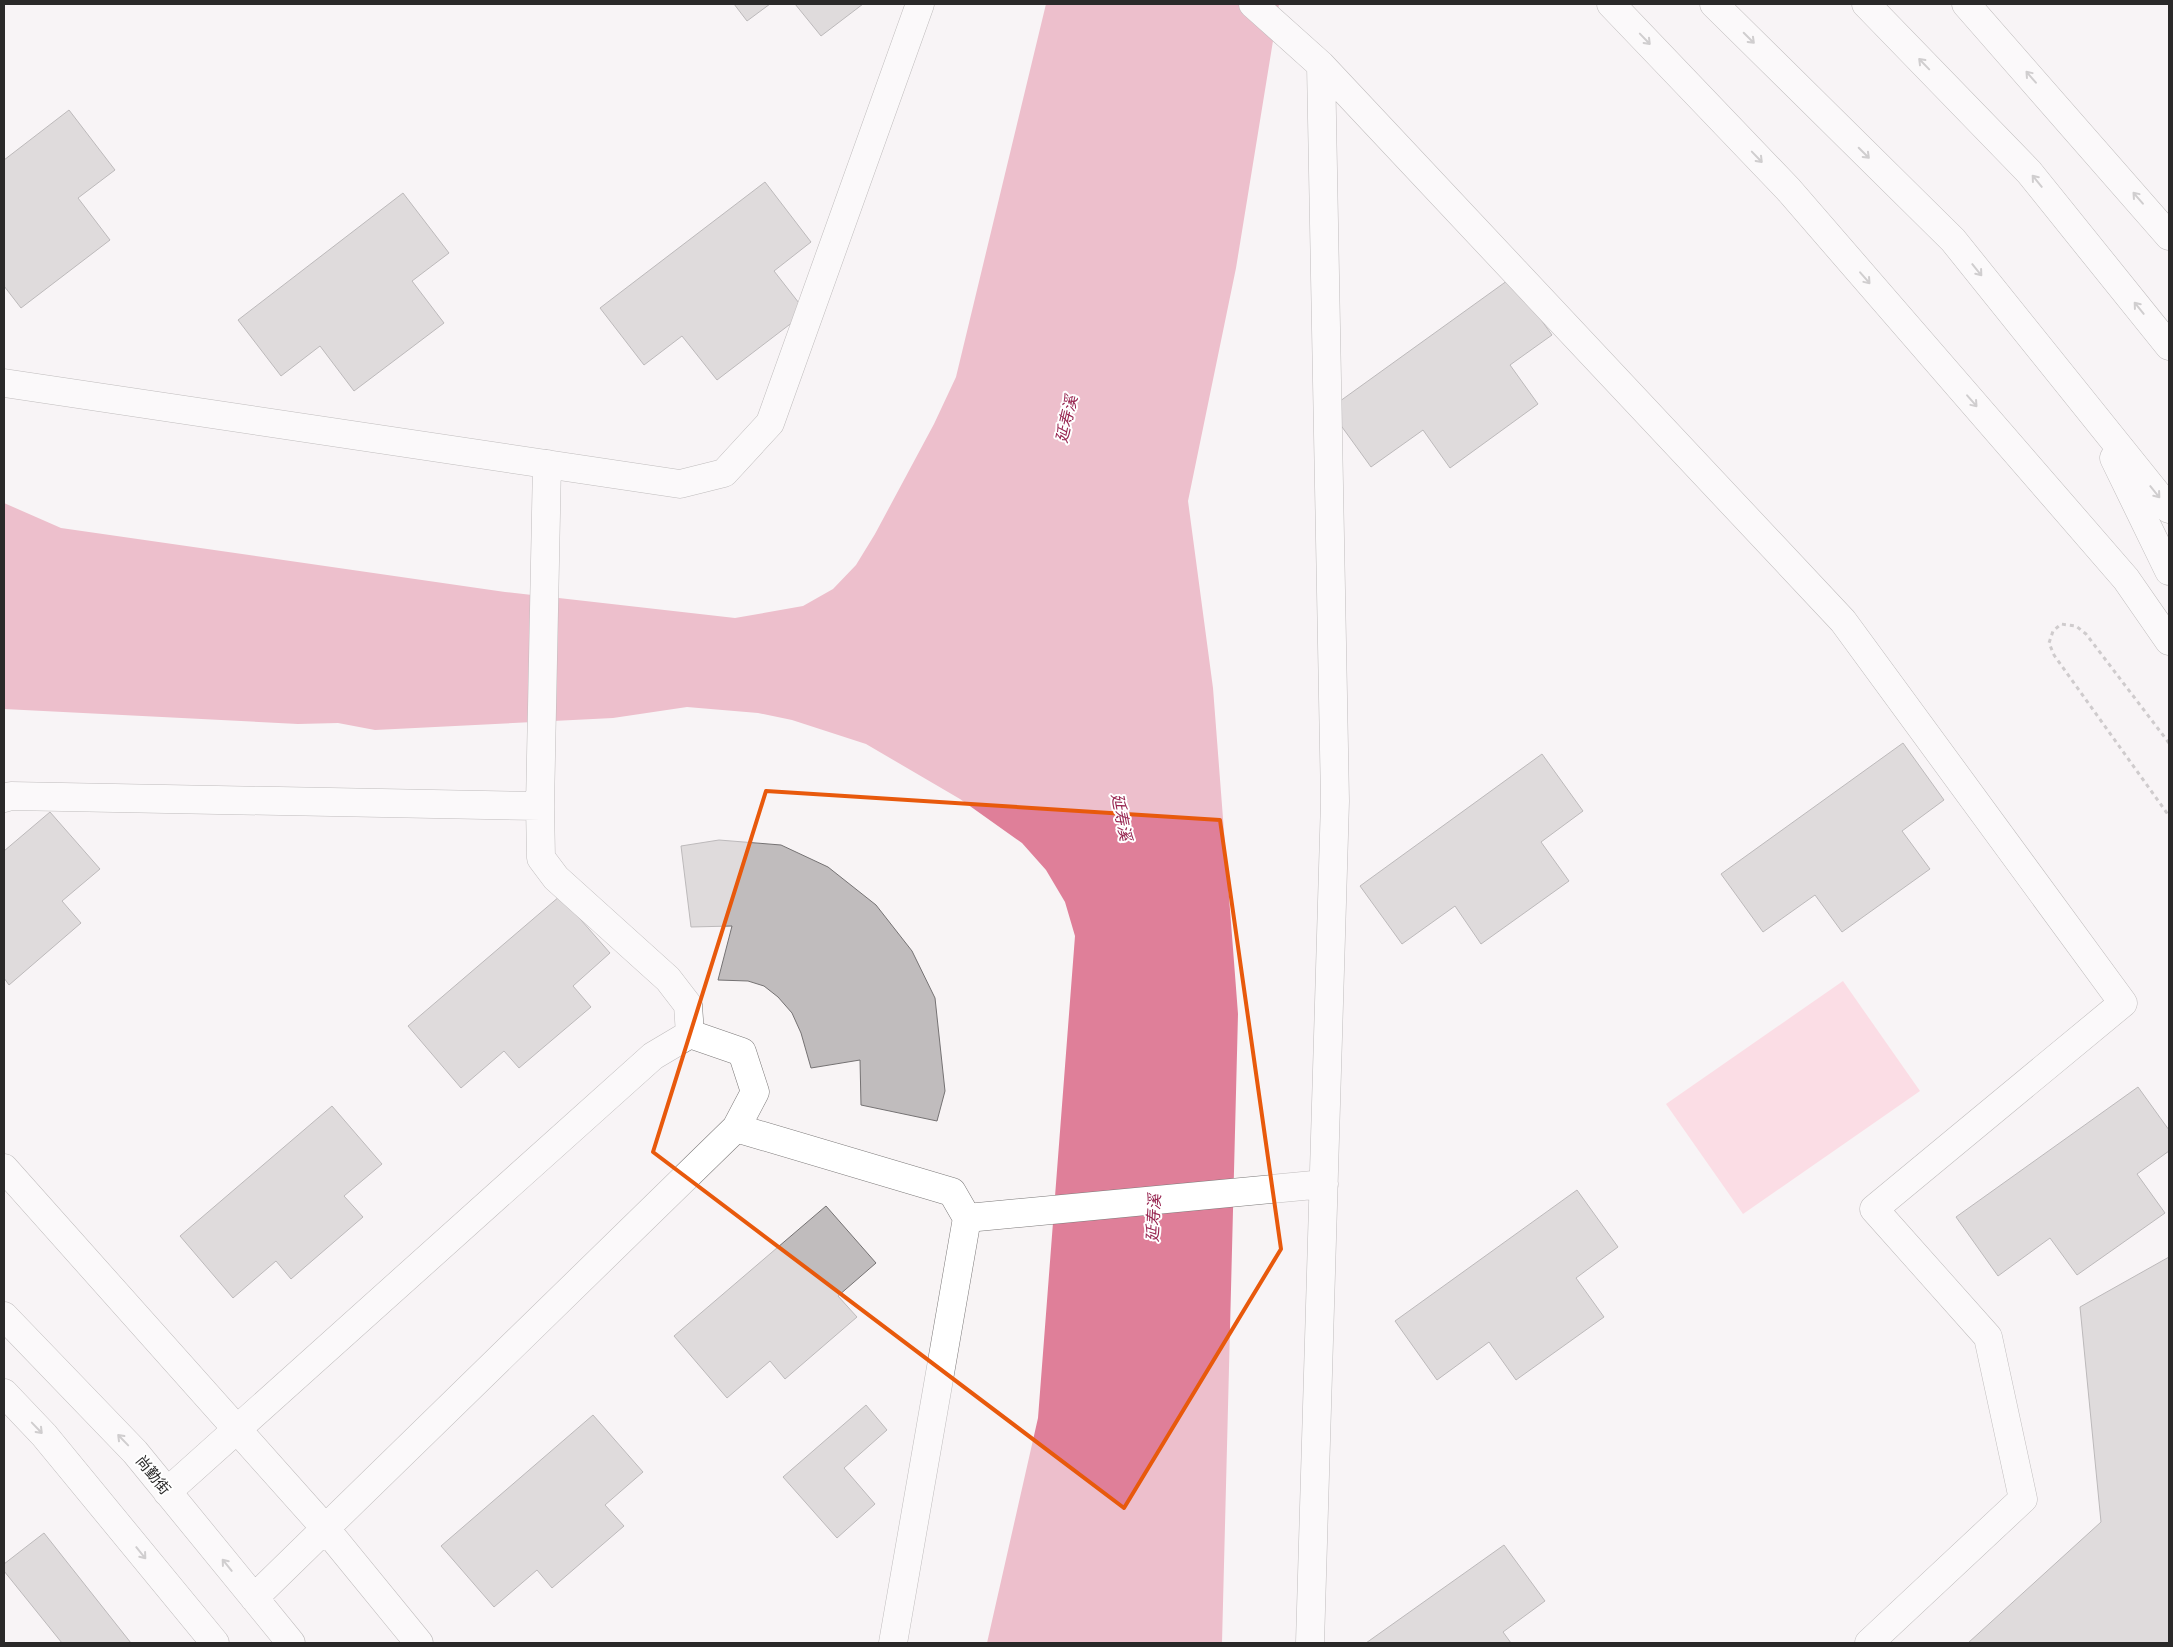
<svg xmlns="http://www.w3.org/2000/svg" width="2173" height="1647" viewBox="0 0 2173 1647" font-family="Commissioner,'Noto Sans SC',sans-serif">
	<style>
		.green { fill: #ffc1d0 }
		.water { fill: #df7f99 }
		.building { fill: #c0bcbd; stroke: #757273 }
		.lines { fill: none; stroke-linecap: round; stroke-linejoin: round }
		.minor-casing { stroke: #7c7979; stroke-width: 29 }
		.major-casing { stroke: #7c7979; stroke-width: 29 }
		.path { stroke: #9d9a9b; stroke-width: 3; stroke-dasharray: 4 4; stroke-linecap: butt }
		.minor { stroke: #fff; stroke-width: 28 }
		.major { stroke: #fff; stroke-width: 28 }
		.oneway { stroke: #9f9f9f }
		.marked { fill: none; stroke: #e8590c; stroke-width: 4; stroke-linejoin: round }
		.labels { text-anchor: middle; stroke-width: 4; stroke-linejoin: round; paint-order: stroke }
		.street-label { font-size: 15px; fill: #2a2929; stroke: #fff }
		.water-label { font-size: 16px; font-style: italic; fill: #972550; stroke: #fff }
	</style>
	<rect width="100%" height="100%" fill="#f8f4f5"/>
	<path class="green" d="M 1843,981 L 1920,1091 L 1743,1214 L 1666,1104 Z"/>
	<path class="water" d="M 1046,4 L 1279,4 L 1236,268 L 1188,501 L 1213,688 L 1238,1014 L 1222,1643 L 987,1643 L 1038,1418 L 1075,936 L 1065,902 L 1046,870 L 1022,843 L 960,799 L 866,744 L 792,720 L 758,713 L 687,707 L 613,718 L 375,730 L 338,723 L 298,724 L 4,709 L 4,503 L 61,528 L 505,592 L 735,618 L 803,606 L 833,589 L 856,565 L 875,534 L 934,424 L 956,377 Z"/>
	<path class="building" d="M 734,4 L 770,4 L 747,21 Z
		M 795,4 L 863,4 L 821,36 Z
		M 69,110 L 115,170 L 78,198 L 110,240 L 21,308 L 4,286 L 4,160 Z
		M 765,182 L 811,242 L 774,271 L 806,312 L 717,380 L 682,336 L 644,365 L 600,308 Z
		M 403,193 L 449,253 L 412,281 L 444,323 L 354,391 L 320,346 L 281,376 L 238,320 Z
		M 1511,278 L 1552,335 L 1510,365 L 1538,404 L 1450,468 L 1423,430 L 1371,467 L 1329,409 Z
		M 1903,743 L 1944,800 L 1902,831 L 1930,869 L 1842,932 L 1815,895 L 1763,932 L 1721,874 Z
		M 1542,754 L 1583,811 L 1541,842 L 1569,881 L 1481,944 L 1455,906 L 1402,944 L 1360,886 Z
		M 50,812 L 100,869 L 62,901 L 81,923 L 9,985 L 4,978 L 4,851 Z
		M 719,840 L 781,845 L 828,867 L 876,905 L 912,951 L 935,998 L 945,1091 L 937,1121 L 861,1105 L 860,1060 L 811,1068 L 801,1033 L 792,1013 L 778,997 L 764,986 L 748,981 L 718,980 L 732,926 L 691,927 L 681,846 Z
		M 560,896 L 610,953 L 573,986 L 591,1007 L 519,1068 L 504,1051 L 461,1088 L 408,1026 Z
		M 2138,1087 L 2169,1130 L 2169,1151 L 2137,1174 L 2165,1213 L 2077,1275 L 2050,1238 L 1998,1276 L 1956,1217 Z
		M 332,1106 L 382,1164 L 344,1196 L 363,1217 L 291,1279 L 276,1261 L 233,1298 L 180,1236 Z
		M 1577,1190 L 1618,1247 L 1576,1278 L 1604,1317 L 1516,1380 L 1489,1342 L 1437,1380 L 1395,1321 Z
		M 826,1206 L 876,1263 L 838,1296 L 857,1317 L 785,1379 L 770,1361 L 727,1398 L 674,1336 Z
		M 2169,1257 L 2169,1643 L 1968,1643 L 2101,1522 L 2080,1307 Z
		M 866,1405 L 887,1430 L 844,1468 L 875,1504 L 837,1538 L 783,1477 Z
		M 593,1415 L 643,1472 L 605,1505 L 624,1526 L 552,1588 L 537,1570 L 494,1607 L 441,1546 Z
		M 44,1533 L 131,1643 L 62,1643 L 4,1571 L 4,1564 Z
		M 1504,1545 L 1545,1601 L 1503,1632 L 1511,1643 L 1366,1643 Z"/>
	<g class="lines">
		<g class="minor-casing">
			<path id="minor" d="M 1253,4 L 1321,65 L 1843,621 L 2123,1003 L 1874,1209 L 1988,1337 L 2023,1499 L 1869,1643
				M 1611,4 L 1788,189 L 2126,579 L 2169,641
				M 1966,4 L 2169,236
				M 4,383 L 680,484 L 724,473 L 770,423 L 920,4
				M 4,798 L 11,796 L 540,806 L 541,858 L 556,878 L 668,979 L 688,1005 L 690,1034
				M 540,806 L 547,464
				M 736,1128 L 952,1192 L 967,1218 L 893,1643
				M 4,1168 L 325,1528 L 419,1643
				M 967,1218 L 1324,1184
				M 4,1316 L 135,1452 L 291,1643
				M 4,1393 L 44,1435 L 215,1643
				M 167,1492 L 653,1056 L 690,1034 L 742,1052 L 755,1092 L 736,1128 L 254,1598
				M 1310,1643 L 1335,801 L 1321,65"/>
		</g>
		<g class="major-casing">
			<path id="major" d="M 1714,4 L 1953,240 L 2169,509
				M 1866,4 L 2029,172 L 2169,346
				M 2114,458 L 2169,571"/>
		</g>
		<path class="path" d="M 2169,743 L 2086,634 L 2076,626 L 2061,624 L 2053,631 L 2049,643 L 2054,655 L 2169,816"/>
		<use href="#minor" class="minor"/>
		<use href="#major" class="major"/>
	</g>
	<defs><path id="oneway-shaft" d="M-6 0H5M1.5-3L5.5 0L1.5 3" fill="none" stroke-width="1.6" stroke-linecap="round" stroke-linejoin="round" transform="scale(1.25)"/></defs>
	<g class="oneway">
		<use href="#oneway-shaft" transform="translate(1749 38) rotate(45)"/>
		<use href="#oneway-shaft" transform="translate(1645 39) rotate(46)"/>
		<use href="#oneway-shaft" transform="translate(1924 64) rotate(-134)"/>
		<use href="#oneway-shaft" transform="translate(2031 77) rotate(-131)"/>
		<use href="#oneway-shaft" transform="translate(1864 153) rotate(45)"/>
		<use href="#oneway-shaft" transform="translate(1757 157) rotate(46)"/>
		<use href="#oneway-shaft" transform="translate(2037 181) rotate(-129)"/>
		<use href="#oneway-shaft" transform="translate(2138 198) rotate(-131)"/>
		<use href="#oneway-shaft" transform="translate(1977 270) rotate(51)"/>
		<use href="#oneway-shaft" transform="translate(1865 278) rotate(49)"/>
		<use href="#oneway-shaft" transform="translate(2139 308) rotate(-129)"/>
		<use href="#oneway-shaft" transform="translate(1972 401) rotate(49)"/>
		<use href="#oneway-shaft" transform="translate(2155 492) rotate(51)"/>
		<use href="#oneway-shaft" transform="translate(37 1428) rotate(46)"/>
		<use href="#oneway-shaft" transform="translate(123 1440) rotate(-134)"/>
		<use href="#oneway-shaft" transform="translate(141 1553) rotate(51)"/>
		<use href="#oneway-shaft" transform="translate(227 1565) rotate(-129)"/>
	</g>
	<path d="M0 0H2173V1647H0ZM 766,791 L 1220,820 L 1281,1249 L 1124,1508 L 653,1152 Z" fill="#f8f4f5" fill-opacity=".55" fill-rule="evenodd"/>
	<path class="marked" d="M 766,791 L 1220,820 L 1281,1249 L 1124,1508 L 653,1152 Z"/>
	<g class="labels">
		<g class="street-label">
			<text transform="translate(153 1475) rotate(51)" y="5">尚勤街</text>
		</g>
		<g class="water-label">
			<text transform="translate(1066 419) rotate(-77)" y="6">延寿溪</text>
			<text transform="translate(1122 817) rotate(79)" y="6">延寿溪</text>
			<text transform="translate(1153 1218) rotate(-87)" y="6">延寿溪</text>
		</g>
	</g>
	<rect width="2173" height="1647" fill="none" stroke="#2a2929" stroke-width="10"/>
</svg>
